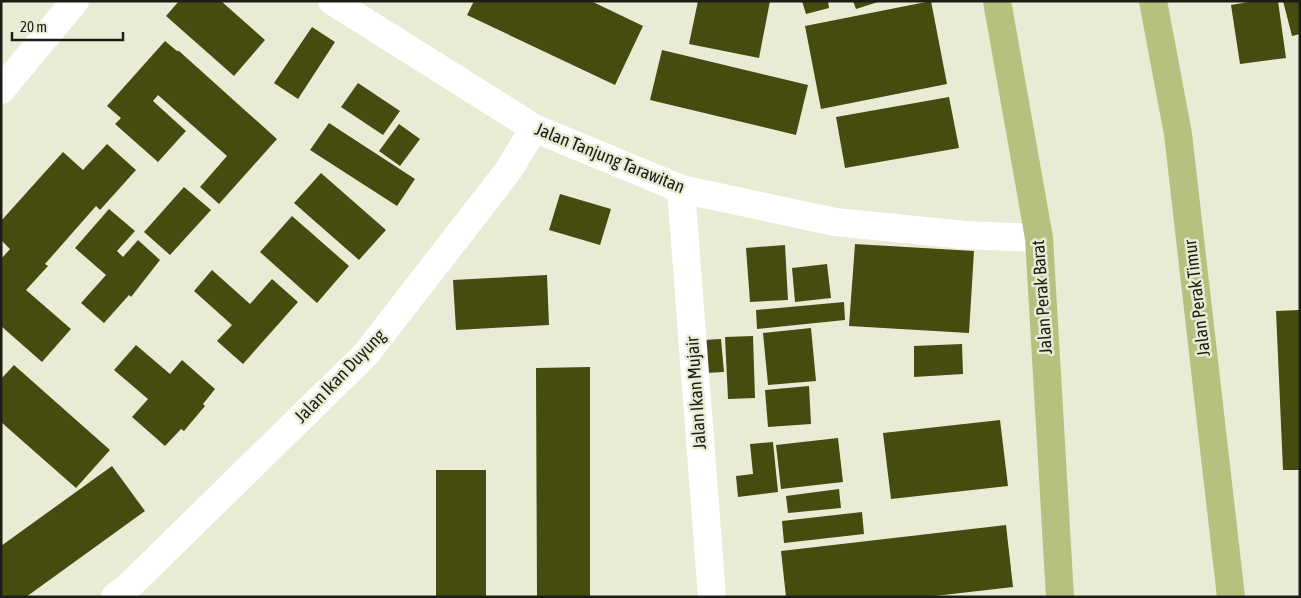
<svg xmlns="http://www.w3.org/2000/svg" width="1301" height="598" viewBox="0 0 1301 598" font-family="'Asap Condensed',sans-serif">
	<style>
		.building { fill: #464c10 }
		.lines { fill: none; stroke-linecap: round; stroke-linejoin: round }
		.minor { stroke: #fff; stroke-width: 28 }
		.tertiary { stroke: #fff; stroke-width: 28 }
		.trunk { stroke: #b8c080; stroke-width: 28 }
		.labels { text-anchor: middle; stroke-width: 5; stroke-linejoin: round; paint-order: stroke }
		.street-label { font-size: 18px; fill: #1c1e15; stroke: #e8ecd5 }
	</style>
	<rect width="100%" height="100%" fill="#e8ecd5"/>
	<path class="building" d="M 179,1 L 221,1 L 265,40 L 234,76 L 166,16 Z
		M 474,1 L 591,1 L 643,26 L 615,85 L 467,15 Z
		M 698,1 L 770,1 L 759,58 L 689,44 Z
		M 802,1 L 828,1 L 829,8 L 806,14 Z
		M 853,1 L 878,1 L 878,2 L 856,9 Z
		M 931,1 L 947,84 L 821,109 L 805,26 Z
		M 1254,1 L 1278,1 L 1286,58 L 1240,64 L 1231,5 Z
		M 1283,1 L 1300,1 L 1300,34 L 1292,36 Z
		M 312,27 L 335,42 L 298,99 L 274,83 Z
		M 165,41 L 177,51 L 179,51 L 277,139 L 219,204 L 200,187 L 227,156 L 158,95 L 153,101 L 186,131 L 158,162 L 115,124 L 121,118 L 107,106 Z
		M 662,50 L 808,85 L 796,135 L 650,100 Z
		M 358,83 L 400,111 L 383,135 L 341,107 Z
		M 949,97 L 959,148 L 845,168 L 836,117 Z
		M 329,123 L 415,179 L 397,206 L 310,150 Z
		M 399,124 L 420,139 L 400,166 L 379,151 Z
		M 107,144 L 136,170 L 100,210 L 96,206 L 45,264 L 48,266 L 26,290 L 71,329 L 42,362 L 1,326 L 1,259 L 10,249 L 1,240 L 1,221 L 63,152 L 83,170 Z
		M 321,173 L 386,230 L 359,260 L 294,203 Z
		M 184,187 L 211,210 L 170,255 L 144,232 Z
		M 560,194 L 611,209 L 600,245 L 549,230 Z
		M 109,209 L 135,231 L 117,251 L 123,257 L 138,240 L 160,260 L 131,297 L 129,295 L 104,323 L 81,303 L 106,275 L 75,248 Z
		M 292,216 L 349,266 L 317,303 L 260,252 Z
		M 855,244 L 974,251 L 969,333 L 849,326 Z
		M 785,245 L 788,300 L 750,302 L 746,248 Z
		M 827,264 L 831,298 L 795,302 L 792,268 Z
		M 212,270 L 250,304 L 272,279 L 298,302 L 243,364 L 217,341 L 232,325 L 194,291 Z
		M 547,275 L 549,325 L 456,330 L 453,280 Z
		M 844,302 L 845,320 L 757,329 L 756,310 Z
		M 1300,310 L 1300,470 L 1283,470 L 1276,311 Z
		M 811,328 L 816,381 L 768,385 L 763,333 Z
		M 753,336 L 755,398 L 728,399 L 725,337 Z
		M 721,339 L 724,372 L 705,373 L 703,340 Z
		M 962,344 L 963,374 L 914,377 L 914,346 Z
		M 136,345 L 170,374 L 182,360 L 215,389 L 203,404 L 205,406 L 184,431 L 181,429 L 165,446 L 132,417 L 148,399 L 114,370 Z
		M 14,365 L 110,450 L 76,488 L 1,422 L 1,379 Z
		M 590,367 L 590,597 L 537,597 L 536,368 Z
		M 809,386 L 811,424 L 768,427 L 765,390 Z
		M 1000,420 L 1008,486 L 891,499 L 883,433 Z
		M 838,438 L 843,482 L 781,489 L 776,445 Z
		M 773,442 L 778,492 L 738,497 L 736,476 L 753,474 L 750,444 Z
		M 112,466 L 145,511 L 26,597 L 1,597 L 1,546 Z
		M 436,470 L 486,470 L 486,597 L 436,597 Z
		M 839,489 L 841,508 L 788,513 L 786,496 Z
		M 862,512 L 864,534 L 784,543 L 782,521 Z
		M 1006,525 L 1013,587 L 926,597 L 786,597 L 781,551 Z"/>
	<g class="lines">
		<path class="minor" d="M 332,1 L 534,128 L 681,189 L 835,222 L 965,235 L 1039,238
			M 681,189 L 712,597
			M 115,597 L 130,585 L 366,354 L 508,171 L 534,128"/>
		<path class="tertiary" d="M 1,90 L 75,1"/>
		<path class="trunk" d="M 997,1 L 1039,238 L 1060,597
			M 1153,1 L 1178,134 L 1231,597"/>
	</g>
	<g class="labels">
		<g class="street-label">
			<text transform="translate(610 158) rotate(22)" y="6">Jalan Tanjung Tarawitan</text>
			<text transform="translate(1042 297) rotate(-94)" y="6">Jalan Perak Barat</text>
			<text transform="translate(1197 298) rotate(-97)" y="6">Jalan Perak Timur</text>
			<text transform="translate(340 376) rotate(-46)" y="6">Jalan Ikan Duyung</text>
			<text transform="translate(696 393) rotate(-94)" y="6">Jalan Ikan Mujair</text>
		</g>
	</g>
	<rect width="1301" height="598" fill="none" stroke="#1c1e15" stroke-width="5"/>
	<path d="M12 32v8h111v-8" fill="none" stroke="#1c1e15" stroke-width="2.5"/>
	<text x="20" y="32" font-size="15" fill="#1c1e15" stroke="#e8ecd5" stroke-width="4" paint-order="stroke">20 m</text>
</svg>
